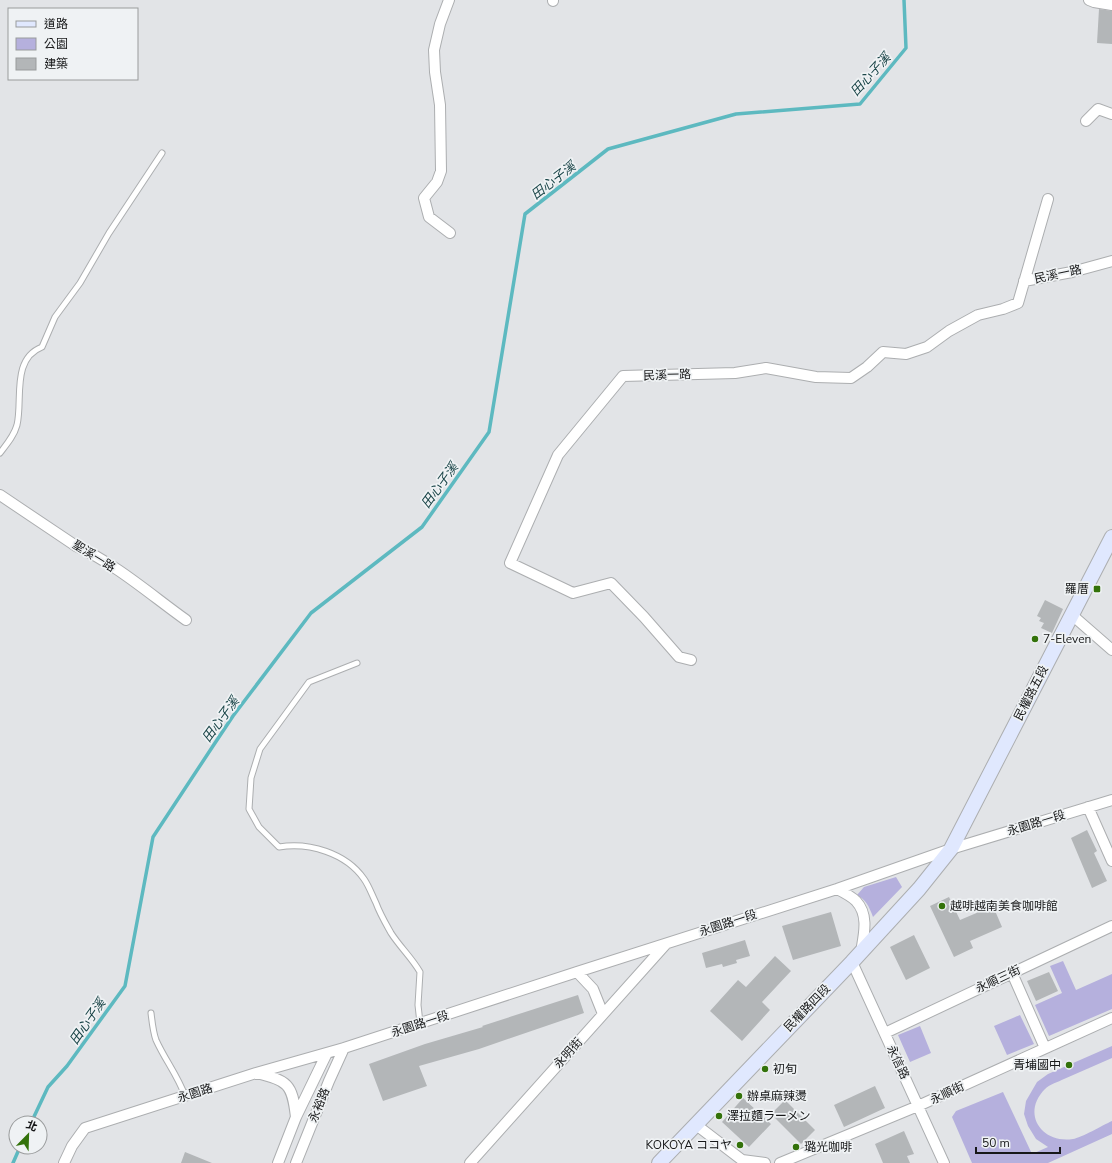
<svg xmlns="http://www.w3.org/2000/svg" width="1112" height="1163" viewBox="0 0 1112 1163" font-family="'Nunito Sans','Noto Sans TC','Noto Sans JP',sans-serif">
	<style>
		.green { fill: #b5b0dd }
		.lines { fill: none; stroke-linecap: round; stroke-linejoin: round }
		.stream { stroke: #5db9c0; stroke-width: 3.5 }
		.building { fill: #b3b6b8 }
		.lane-casing { stroke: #acaeb0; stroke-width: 7 }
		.street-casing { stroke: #acaeb0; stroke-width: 12 }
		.secondary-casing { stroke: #acaeb0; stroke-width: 16 }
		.lane { stroke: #fff; stroke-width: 5 }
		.street { stroke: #fff; stroke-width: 10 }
		.secondary { stroke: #e0e8fe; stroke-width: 14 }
		.poi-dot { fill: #33720a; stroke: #eff2f4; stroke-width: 1.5 }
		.labels { text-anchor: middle; stroke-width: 3.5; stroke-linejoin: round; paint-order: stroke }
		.street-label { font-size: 12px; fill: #171819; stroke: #eff2f4 }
		.poi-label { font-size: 12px; fill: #171819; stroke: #eff2f4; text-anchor: start }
		.water-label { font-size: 13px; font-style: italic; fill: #194447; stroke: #eff2f4 }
	</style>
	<rect width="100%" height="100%" fill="#e2e4e7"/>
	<path class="green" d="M 896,877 L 902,887 L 873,917 C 869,906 866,900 857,895 L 864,887 Z
		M 1063,961 L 1076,990 L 1112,974 L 1112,1009 L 1049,1036 L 1035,1005 L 1062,993 L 1050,966 Z
		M 1020,1015 L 1034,1044 L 1007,1055 L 994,1026 Z
		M 920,1026 L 931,1053 L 910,1062 L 898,1035 Z
		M 1112,1046 L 1112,1058 C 1096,1065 1080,1072 1064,1079 C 1058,1082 1050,1084 1045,1089 C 1021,1113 1041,1144 1073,1139 C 1081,1138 1103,1125 1112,1121 L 1112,1134 L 1048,1163 L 972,1163 L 952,1117 L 956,1111 L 1003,1092 L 1032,1154 L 1048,1147 L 1036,1139 L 1028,1126 L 1024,1114 L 1026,1101 L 1037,1082 L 1048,1074 Z"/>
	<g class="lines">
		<path class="stream" d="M 31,1123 L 48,1087 L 67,1066 L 125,986 L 153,837 L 213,746 L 233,716 L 311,613 L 422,527 L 489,432 L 525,214 L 608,149 L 736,114 L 860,104 L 906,48 L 904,0
			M 13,1163 L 20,1147"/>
	</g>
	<path class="building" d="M 1099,9 L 1112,11 L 1112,44 L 1097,43 Z
		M 1045,600 L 1063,609 L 1052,633 L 1041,628 L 1044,623 L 1039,621 L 1041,618 L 1037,616 Z
		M 1087,830 L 1097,851 L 1094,853 L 1107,881 L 1092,888 L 1071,838 Z
		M 949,897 L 960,920 L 993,906 L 1002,927 L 970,941 L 973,948 L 954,957 L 930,906 Z
		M 831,912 L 841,946 L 793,960 L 782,926 Z
		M 914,935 L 930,968 L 906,980 L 890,947 Z
		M 745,940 L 750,956 L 736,960 L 737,963 L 723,967 L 722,964 L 706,968 L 702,953 Z
		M 775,956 L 791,971 L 762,1002 L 770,1010 L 742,1041 L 710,1011 L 738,980 L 746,987 Z
		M 1049,972 L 1058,991 L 1036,1001 L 1027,981 Z
		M 578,995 L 584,1013 L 479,1049 L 419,1066 L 427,1086 L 383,1101 L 369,1064 L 425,1044 L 483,1027 L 482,1026 Z
		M 875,1086 L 885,1108 L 844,1127 L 834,1105 Z
		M 743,1098 L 771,1124 L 749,1147 L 722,1122 Z
		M 785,1100 L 815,1130 L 801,1144 L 771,1114 Z
		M 904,1131 L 914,1154 L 907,1156 L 910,1163 L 883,1163 L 875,1144 Z
		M 185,1152 L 212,1163 L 181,1163 Z"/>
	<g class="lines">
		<g class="lane-casing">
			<path id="lane" d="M 0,453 C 7,444 14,436 17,425 C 23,400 11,359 42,347 L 55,317 L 80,283 L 109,233 L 162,153
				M 357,663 L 309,682 L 260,749 L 251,778 L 249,809 L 259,827 L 279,847 C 309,842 346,853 364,879 C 369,886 372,895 376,903 C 380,914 386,924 391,933 C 400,947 412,958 420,972 L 418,1005 L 420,1023
				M 151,1013 C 152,1021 153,1032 156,1040 C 165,1060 178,1076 185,1096"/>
		</g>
		<g class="street-casing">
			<path id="street" d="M 449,0 L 440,24 L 434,50 L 435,72 L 440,105 L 441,171 L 437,182 L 424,198 L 429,217 L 450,233
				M 1089,0 L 1094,2 L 1112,5
				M 553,1 L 553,0
				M 1086,121 L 1098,109 L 1112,114
				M 1024,281 L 1072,272 L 1112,261
				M 0,495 L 76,546 C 116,564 151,595 186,620
				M 1072,615 L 1112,650
				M 691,660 L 679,657 L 644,617 L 611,583 L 573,593 L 510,563 L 558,455 L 623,376 L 735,373 L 766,368 L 816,377 L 851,378 L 867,367 L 883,352 L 906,354 L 927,347 L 949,331 L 978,315 L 1003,309 L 1018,303 L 1048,199
				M 1088,807 L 1112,861
				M 837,889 C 843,892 851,896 856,901 C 869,915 864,934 861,952
				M 852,962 L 944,1163
				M 577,972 L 593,989 L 603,1014
				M 1012,973 L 1045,1048
				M 885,1033 L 1112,926
				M 256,1073 C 288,1081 292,1083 296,1117
				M 695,1124 L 742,1160 L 765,1163
				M 64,1163 L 72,1146 L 85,1128 L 256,1073 L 344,1048 L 577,972 L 837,889 L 951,849 L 1112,800
				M 278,1163 L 296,1117 L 327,1053
				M 296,1163 L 329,1081 L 344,1048
				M 470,1163 L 666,944
				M 780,1163 L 918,1106 L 1112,1018"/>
		</g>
		<g class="secondary-casing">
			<path id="secondary" d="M 659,1163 L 852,962 L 919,889 L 951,849 L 1112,537"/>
		</g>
		<use href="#lane" class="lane"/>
		<use href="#street" class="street"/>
		<use href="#secondary" class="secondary"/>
	</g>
	<g class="poi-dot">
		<rect x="1093" y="585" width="8" height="8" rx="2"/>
		<circle cx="1035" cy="639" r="4"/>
		<circle cx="942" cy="906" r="4"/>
		<circle cx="1069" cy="1065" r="4"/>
		<circle cx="765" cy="1069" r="4"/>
		<circle cx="739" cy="1096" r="4"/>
		<circle cx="719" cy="1116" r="4"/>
		<circle cx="740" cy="1145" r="4"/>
		<circle cx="796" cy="1147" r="4"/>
	</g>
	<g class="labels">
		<g class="street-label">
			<text transform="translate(1058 274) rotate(-12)" y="4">民溪一路</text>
			<text transform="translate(667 375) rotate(-2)" y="4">民溪一路</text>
			<text transform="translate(94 556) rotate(32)" y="4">聖溪一路</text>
			<text transform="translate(1031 693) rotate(-63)" y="4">民權路五段</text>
			<text transform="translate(1036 823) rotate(-17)" y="4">永園路一段</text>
			<text transform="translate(728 923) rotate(-18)" y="4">永園路一段</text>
			<text transform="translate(998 979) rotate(-25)" y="4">永順三街</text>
			<text transform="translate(807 1008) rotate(-46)" y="4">民權路四段</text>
			<text transform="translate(420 1024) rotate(-18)" y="4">永園路一段</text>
			<text transform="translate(568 1053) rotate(-48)" y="4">永明街</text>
			<text transform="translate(898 1062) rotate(65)" y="4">永信路</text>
			<text transform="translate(195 1093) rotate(-18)" y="4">永園路</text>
			<text transform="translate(947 1093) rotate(-25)" y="4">永順街</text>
			<text transform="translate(319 1105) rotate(-68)" y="4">永裕路</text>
		</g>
		<g class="poi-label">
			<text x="1089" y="593" text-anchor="end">羅厝</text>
			<text x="1043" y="643">7-Eleven</text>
			<text x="950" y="910">越啡越南美食咖啡館</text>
			<text x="1061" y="1069" text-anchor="end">青埔國中</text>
			<text x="773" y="1073">初旬</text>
			<text x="747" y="1100">辦桌麻辣燙</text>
			<text x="727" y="1120">澤拉麵ラーメン</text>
			<text x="732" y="1149" text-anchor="end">KOKOYA ココヤ</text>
			<text x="804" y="1151">璐光咖啡</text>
		</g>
		<g class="water-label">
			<text transform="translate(870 74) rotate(-48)" y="5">田心子溪</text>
			<text transform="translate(553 180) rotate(-38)" y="5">田心子溪</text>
			<text transform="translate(439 485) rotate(-54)" y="5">田心子溪</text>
			<text transform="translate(220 719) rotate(-54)" y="5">田心子溪</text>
			<text transform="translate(87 1021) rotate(-55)" y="5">田心子溪</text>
		</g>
	</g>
	<rect x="8" y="8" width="130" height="72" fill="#eff2f4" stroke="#999b9c"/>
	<rect x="16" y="21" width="20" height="6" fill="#e0e8fe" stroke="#999b9c"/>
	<text x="44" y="28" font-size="12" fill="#171819">道路</text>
	<rect x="16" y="38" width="20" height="12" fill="#b5b0dd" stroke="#999b9c"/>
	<text x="44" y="48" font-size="12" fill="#171819">公園</text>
	<rect x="16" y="58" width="20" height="12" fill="#b3b6b8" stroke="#999b9c"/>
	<text x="44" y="68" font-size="12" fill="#171819">建築</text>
	<g transform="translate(28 1135) rotate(23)"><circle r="19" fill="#eff2f4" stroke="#999b9c"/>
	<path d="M0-3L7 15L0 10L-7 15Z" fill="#33720a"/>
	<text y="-6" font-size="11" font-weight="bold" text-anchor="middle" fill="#171819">北</text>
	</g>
	<path d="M976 1147v6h84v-6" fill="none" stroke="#171819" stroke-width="2"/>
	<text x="982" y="1147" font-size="12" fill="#171819" stroke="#eff2f4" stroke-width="3" paint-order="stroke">50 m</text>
</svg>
